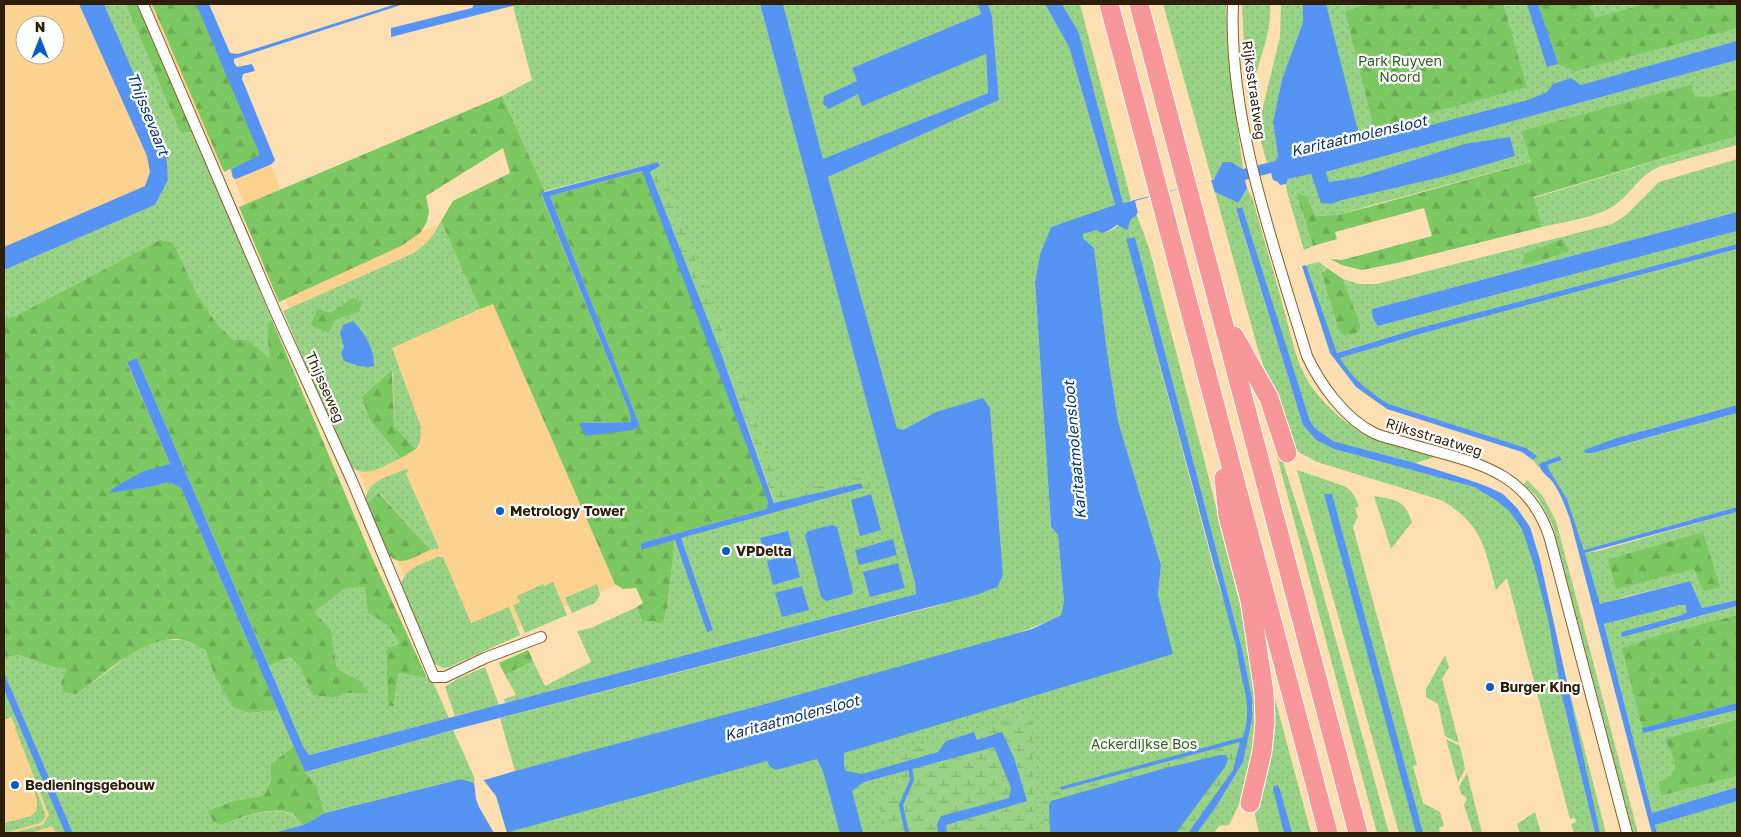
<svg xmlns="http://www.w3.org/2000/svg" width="1741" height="837" viewBox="0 0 1741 837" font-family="'Golos Text',sans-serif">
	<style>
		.built { fill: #fcd290; fill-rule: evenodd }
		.green { fill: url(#green-dots); fill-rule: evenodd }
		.forest { fill: url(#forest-firs) }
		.wetland { fill: url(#wetland-marsh) }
		.water { fill: #5694f3 }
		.pier { fill: #fddfb1 }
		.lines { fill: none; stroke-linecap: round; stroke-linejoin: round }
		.stream { stroke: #5694f3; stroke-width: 4 }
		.street-casing { stroke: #816027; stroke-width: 12 }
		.highway-casing { stroke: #fff; stroke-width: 21 }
		.street { stroke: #fff; stroke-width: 10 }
		.highway { stroke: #f79799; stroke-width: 19 }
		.poi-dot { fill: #0a5bc5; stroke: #fff; stroke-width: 2 }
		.labels { text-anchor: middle; stroke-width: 4.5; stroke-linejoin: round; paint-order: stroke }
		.park-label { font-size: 14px; fill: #2f601d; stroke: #fff }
		.street-label { font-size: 14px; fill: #2d1f07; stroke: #fff }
		.poi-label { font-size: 14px; font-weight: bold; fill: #2d1f07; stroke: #fff; text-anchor: start }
		.water-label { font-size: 15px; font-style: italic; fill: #0d3570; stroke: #fff }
	</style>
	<defs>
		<pattern id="green-dots" width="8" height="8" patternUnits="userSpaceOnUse" patternTransform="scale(1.25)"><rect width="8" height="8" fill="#98d386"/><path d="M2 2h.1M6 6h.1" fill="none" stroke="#83b572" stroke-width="1.8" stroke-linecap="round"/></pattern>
		<pattern id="forest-firs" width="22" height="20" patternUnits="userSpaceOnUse" patternTransform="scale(1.25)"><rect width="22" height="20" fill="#7cc863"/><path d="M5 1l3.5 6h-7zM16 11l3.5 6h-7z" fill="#6cab54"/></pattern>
		<pattern id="wetland-marsh" width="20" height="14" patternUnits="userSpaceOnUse" patternTransform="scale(1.25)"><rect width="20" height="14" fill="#98d386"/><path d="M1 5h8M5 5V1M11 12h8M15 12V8" fill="none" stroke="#83b572"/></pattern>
	</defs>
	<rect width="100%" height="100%" fill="#fddfb1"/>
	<path class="built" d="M 4,4 L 203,4 L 267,155 L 315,274 L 460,216 L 622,582 L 440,661 L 227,163 L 4,262 ZM 25,25 L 55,25 L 55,55 L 25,55 Z
		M 4,632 L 93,833 L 4,833 Z"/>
	<path class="green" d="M 104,4 L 126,4 L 180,132 L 193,132 L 272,320 L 267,324 L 269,359 L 248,340 L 234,340 L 217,324 L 197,294 L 173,242 L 160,240 L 17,315 L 4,319 L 4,270 L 155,205 L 168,180 L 166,149 Z
		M 520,4 L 760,4 L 915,583 L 916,594 L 505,703 L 504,699 L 516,695 L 505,675 L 533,661 L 545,686 L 591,662 L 577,631 L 591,628 L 637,607 L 642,621 L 651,621 L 663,624 L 667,607 L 675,540 L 707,631 L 713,630 L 680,538 L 873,485 L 868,476 L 784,494 L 738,376 L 729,375 L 721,353 L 730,350 L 658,162 L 545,191 L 502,96 L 532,80 L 513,6 Z
		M 783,4 L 978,4 L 981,14 L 852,68 L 857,81 L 824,96 L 858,94 L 862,105 L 986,54 L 988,93 L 823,160 Z
		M 988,4 L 1045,4 L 1069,47 L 1115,206 L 1051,227 L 1040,254 L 1035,282 L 1051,527 L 1058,535 L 1064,602 L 1061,615 C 1003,643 933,657 870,675 C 752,708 634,740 515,771 L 500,718 L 940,605 L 1003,575 L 990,408 L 936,412 L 903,430 L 897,428 L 828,177 L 999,100 L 992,16 Z
		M 1062,4 L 1080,4 L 1131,200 L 1123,203 L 1079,33 Z
		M 1163,4 L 1226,4 L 1228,57 L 1243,169 L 1231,162 L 1212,180 Z
		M 1242,4 L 1270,4 C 1272,30 1261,55 1254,80 C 1252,91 1251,103 1250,115 L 1246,84 Z
		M 1281,4 L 1303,4 L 1303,22 L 1282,79 L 1273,122 L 1278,156 L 1275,161 L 1267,163 L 1261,142 L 1259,123 L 1280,37 Z
		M 1320,4 L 1737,4 L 1737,46 L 1350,150 Z
		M 1737,60 L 1737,89 L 1708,97 L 1695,97 L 1691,86 L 1524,130 L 1522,134 L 1531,162 L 1336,215 L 1315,216 L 1307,196 L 1296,193 L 1313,246 L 1304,250 L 1287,192 L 1286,184 L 1288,179 L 1311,174 L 1321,202 L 1332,204 L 1464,144 L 1360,177 L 1329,182 L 1326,172 Z
		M 1737,136 L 1737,145 L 1658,167 C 1636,178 1631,195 1612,207 C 1594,218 1563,222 1542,227 L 1534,198 Z
		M 1737,159 L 1737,212 L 1372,309 L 1374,322 L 1378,326 L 1737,231 L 1737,244 L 1419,328 L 1336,353 L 1306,265 L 1319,262 L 1327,268 L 1323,272 L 1360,324 L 1343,279 L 1359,284 L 1377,284 L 1612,224 L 1626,215 L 1659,182 Z
		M 1247,188 L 1253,200 C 1263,237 1274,273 1284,310 C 1290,330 1294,353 1303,372 C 1309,385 1320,398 1330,408 C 1358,437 1398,447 1435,457 L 1415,463 L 1333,441 L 1316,429 L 1310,421 L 1241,207 L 1236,210 L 1303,425 L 1316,440 L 1334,449 L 1474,487 L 1497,501 L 1527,526 L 1606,833 L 1600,833 L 1569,700 L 1563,702 L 1595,833 L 1574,833 L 1571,824 L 1576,822 L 1575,818 L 1570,819 L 1507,578 L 1496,590 C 1484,546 1483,525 1441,500 L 1317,462 L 1295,450 L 1281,420 L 1257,346 L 1215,192 L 1236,202 L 1239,202 Z
		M 1136,213 L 1149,248 L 1204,459 L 1256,669 L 1256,742 L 1245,792 L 1229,825 L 1219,826 L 1214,833 L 1197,833 L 1216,807 L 1243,762 L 1252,698 L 1242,649 L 1135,237 L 1126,239 L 1217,580 L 1239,648 L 1249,713 L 1239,759 L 1192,833 L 474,833 L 1171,647 L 1158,595 L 1161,565 L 1118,421 L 1107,351 L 1094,248 L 1083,238 L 1083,234 L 1097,230 L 1108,232 L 1135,216 Z
		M 441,221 L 480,309 L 392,348 L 421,427 L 420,442 L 416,449 L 394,426 L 393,371 L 370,420 L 401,458 C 383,466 362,482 347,462 L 283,311 L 414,253 C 426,244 434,236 441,221 Z
		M 1737,249 L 1737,405 L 1617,438 L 1619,446 L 1737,413 L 1737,507 L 1592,548 L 1584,550 L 1567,499 L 1548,468 L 1548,465 L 1562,460 L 1539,464 L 1539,468 L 1533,460 L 1537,456 L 1526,448 L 1389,404 C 1370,393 1351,377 1339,358 L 1420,334 Z
		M 1268,415 L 1312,553 L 1389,833 L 1377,833 L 1277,456 Z
		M 407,469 L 408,471 L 406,474 L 439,548 L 430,550 L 380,493 L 366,504 C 363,481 390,476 407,469 Z
		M 1297,470 L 1344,486 C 1353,491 1355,497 1359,506 L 1355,508 L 1358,517 L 1353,527 L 1417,765 L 1413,766 L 1423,803 L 1440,812 L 1444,826 L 1439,828 L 1440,833 L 1399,833 Z
		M 1527,480 L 1542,495 L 1556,521 L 1638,833 L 1633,833 L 1552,524 L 1538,498 L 1524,484 Z
		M 1374,496 C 1396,500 1404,499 1412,522 L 1391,549 Z
		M 1737,512 L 1737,600 L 1702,608 L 1690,581 L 1624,597 L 1603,604 L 1598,603 L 1585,553 L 1598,551 ZM 1703,532 L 1703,590 L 1694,569 L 1608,559 Z
		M 438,557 L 443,557 L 471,623 L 509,607 L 520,635 L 449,667 L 443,668 L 434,663 L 401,585 C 405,567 423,564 438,557 Z
		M 553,582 L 567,615 L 525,633 L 513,605 L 520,602 L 517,596 L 543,584 L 544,586 Z
		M 597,584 L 600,595 L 595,603 L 572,613 L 565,598 Z
		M 366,587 L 368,612 C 386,622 391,625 399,644 L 386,649 L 388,706 L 394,706 L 398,673 L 427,678 L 433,682 L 449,718 L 308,755 L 303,746 L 269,666 L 290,657 L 300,667 L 314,695 L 333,698 L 348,693 L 368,693 L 359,680 L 337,669 L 331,630 L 313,612 L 344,589 Z
		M 1683,604 L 1688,611 L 1682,615 L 1625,631 L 1664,626 L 1737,606 L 1737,615 L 1662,634 L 1623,648 L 1642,728 L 1737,703 L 1737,719 L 1709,726 L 1672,753 L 1675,769 L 1661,796 L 1737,776 L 1737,787 L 1652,813 L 1604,624 Z
		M 158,640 L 184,640 L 205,650 L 214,674 L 250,713 L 278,710 L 294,746 L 271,764 L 271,781 L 264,795 L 234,801 L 221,825 C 243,817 269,806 292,814 C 297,816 300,822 303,825 L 273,833 L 73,833 L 4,673 L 4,657 L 19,655 L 57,668 L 67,669 L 77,694 L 132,653 Z
		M 1445,655 L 1449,667 L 1442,679 L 1459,743 L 1445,736 L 1438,704 L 1426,697 L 1426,689 Z
		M 485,667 L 499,705 L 455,716 L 445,687 L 457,679 Z
		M 1271,684 L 1311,833 L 1259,833 L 1255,815 L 1256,802 Z
		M 4,690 L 65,833 L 56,833 L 52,826 L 31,833 L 12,833 L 43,825 L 49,815 L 15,728 L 16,727 L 11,717 L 4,720 Z
		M 453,730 L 475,779 L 474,783 L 461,779 L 325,813 L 316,785 L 305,772 Z
		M 1446,739 L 1460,746 L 1465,769 L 1458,782 Z
		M 29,773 L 32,778 L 45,814 L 45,818 L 40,823 L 4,833 L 4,823 L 31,816 L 37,810 L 37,800 Z
		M 1467,773 L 1482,833 L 1473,833 L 1464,805 L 1467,798 L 1461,794 L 1459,787 Z
		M 1735,801 L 1737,801 L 1737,833 L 1657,833 L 1655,825 Z
		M 1535,812 L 1541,833 L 1520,833 L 1517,824 Z"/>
	<path class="forest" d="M 126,4 L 137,4 L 192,132 L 180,132 Z
		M 152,4 L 196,4 L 261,155 L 224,172 Z
		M 1372,4 L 1503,4 L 1527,87 L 1374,128 L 1345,11 Z
		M 1538,4 L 1589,4 L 1595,18 L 1645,4 L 1737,4 L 1737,28 L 1575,71 L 1558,64 Z
		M 1691,85 L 1695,97 L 1708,97 L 1737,89 L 1737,136 L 1534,197 L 1542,227 L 1397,263 L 1362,270 L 1342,265 L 1330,259 L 1342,260 L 1432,236 L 1424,208 L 1335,232 L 1337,239 L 1313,246 L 1296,193 L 1307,196 L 1315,216 L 1336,215 L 1369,207 L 1531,162 L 1522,134 L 1524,130 Z
		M 502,96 L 545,191 L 541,194 L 629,411 L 631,422 L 580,423 L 586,436 L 640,426 L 550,196 L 643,171 L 768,502 L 766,509 L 641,543 L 641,549 L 675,540 L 667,607 L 663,624 L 651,621 L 642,621 L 637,607 L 643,603 L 636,588 L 623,589 L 615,584 L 493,304 L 480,309 L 441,221 L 453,201 L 510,173 L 503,148 L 426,196 L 429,211 L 427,222 L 420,233 L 401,246 L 279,302 L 239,207 Z
		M 1563,239 L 1569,252 L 1523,265 L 1524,254 Z
		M 160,240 L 173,242 L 197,294 L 217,324 L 234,340 L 248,340 L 269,358 L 267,324 L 272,320 L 370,553 L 427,678 L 398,673 L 394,706 L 388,706 L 386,649 L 399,644 C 391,625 385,622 368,613 L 365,587 L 344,589 L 314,612 L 331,630 L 337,669 L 359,680 L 369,693 L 348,693 L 333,698 L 313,695 L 300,667 L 290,657 L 269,666 L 137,358 L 127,363 L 170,464 L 109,492 L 150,487 L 169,482 L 181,488 L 278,710 L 250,713 L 232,706 L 214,674 L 205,650 C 198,647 191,642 184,640 C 148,632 104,674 77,694 L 64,692 L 61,683 L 67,669 L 57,668 L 19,655 L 4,657 L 4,319 L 17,315 Z
		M 1327,268 L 1343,279 L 1360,324 L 1360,330 L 1356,333 L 1343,335 L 1339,330 L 1322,274 Z
		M 352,298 L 362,301 L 359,312 L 336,319 L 328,333 L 311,325 L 317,309 L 331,313 Z
		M 392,370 L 394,426 L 416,449 L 401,458 L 370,420 L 362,397 Z
		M 379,493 L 430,550 C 414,557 398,570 386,551 L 366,504 Z
		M 1703,532 L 1720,587 L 1703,591 L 1694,569 L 1616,589 L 1608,559 Z
		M 1737,615 L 1737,703 L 1642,728 L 1622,648 L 1662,634 Z
		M 528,650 L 533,661 L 505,675 L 499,663 Z
		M 1737,719 L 1737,776 L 1661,796 L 1659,782 L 1671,776 L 1675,769 L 1672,753 L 1665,739 Z
		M 294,746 L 305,772 L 316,785 L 325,813 L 303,825 C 300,822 297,816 293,814 C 270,805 242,817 221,825 L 213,821 L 208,811 L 234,801 L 264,795 L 271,781 L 271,764 Z"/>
	<path class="wetland" d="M 660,166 L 730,350 L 721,353 L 650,172 Z
		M 729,375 L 738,375 L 784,493 L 869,475 L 874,485 L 863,488 L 861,483 L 775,504 Z
		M 1028,716 L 1032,722 L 1034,833 L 947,833 L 945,825 L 1026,801 L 1002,732 L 976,740 L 974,732 L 1021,717 Z
		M 942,741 L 946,741 L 938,752 L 894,765 L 895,756 L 899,753 Z
		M 1241,741 L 1233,770 L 1188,833 L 1176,833 L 1180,829 L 1049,805 L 1050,833 L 1045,833 L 1044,795 Z
		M 994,747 L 1011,788 L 1009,798 L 941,816 L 937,824 L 938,833 L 887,833 L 877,797 L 901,788 L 900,780 L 896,773 Z"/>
	<path class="water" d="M 79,4 L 104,4 L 166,149 L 168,180 L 155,205 L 4,270 L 4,247 L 145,186 L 150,172 L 147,156 Z
		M 196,4 L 209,4 L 230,53 L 238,54 L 396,4 L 404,4 L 234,59 L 234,63 L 237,67 L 252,64 L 255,71 L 243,74 L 242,79 L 275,160 L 272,164 L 236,179 L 233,178 L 231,169 L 260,155 Z
		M 474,4 L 520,4 L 391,37 L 391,28 L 472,8 Z
		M 760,4 L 783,4 L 823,159 L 988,93 L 986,54 L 862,106 L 858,94 L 829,109 L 823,104 L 824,96 L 857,81 L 852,68 L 981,14 L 978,4 L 988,4 L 992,16 L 999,100 L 828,177 L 897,428 L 903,430 L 936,412 L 983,398 L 990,408 L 1003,575 L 997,587 L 976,595 L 453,730 L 305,772 L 181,488 L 169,482 L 150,487 L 108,493 L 118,485 L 144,471 L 170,464 L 127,362 L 137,358 L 303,746 L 309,755 L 916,594 L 915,583 Z
		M 1045,4 L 1062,4 L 1079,33 L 1123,203 L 1212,180 L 1214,179 L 1223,162 L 1231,162 L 1243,169 L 1275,161 L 1278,156 L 1273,122 L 1282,79 L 1303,22 L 1303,4 L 1326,4 L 1358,131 L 1363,139 L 1373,140 L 1528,100 L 1547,92 L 1553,84 L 1571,78 L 1581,85 L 1737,41 L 1737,60 L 1326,172 L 1329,182 L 1360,177 L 1464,144 L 1510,137 L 1515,156 L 1446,176 L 1342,200 L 1332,204 L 1321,203 L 1311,174 L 1288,179 L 1286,184 L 1280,185 L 1278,182 L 1273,180 L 1271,173 L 1245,180 L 1247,188 L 1239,202 L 1236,202 L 1215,192 L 1137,213 L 1136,216 L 1131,219 L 1127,230 L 1117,225 L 1108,231 L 1101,233 L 1097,230 L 1083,234 L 1083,238 L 1094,248 L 1107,351 L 1118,421 L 1161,565 L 1158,595 L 1173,654 L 844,753 L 844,766 L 846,771 L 862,774 L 938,752 L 946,741 L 974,732 L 977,740 L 1002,732 L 1014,758 L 1027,801 L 946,825 L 947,833 L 938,833 L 937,824 L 941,816 L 1009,798 L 1011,788 L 994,747 L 864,782 L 852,791 L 863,833 L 840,833 L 823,771 L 817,759 L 776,770 L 770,767 L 767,761 L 505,833 L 273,833 L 303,825 L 325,813 L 461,779 L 474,783 L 515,771 L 776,701 L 1032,629 L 1061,615 L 1064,602 L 1058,535 L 1051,527 L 1035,282 L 1040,254 L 1051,227 L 1115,205 L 1069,47 Z
		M 1527,4 L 1538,4 L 1558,64 L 1547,67 Z
		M 658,162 L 660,166 L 650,172 L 721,353 L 774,503 L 861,483 L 863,488 L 681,538 L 713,630 L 707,632 L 675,540 L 641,550 L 641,543 L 766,509 L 768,502 L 642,171 L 550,196 L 640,426 L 633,430 L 585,436 L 579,423 L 631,422 L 629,411 L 541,193 Z
		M 1242,207 L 1310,421 L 1316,429 L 1333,441 L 1415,463 L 1463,478 L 1486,486 L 1503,494 L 1517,508 L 1530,527 L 1540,560 L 1600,833 L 1595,833 L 1563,701 L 1548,619 L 1534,565 L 1522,529 L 1510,512 L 1497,501 L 1474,487 L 1334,449 L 1316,440 L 1303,425 L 1236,209 Z
		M 1737,212 L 1737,231 L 1378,326 C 1373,321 1372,316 1372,309 Z
		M 1135,237 L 1242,649 L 1252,698 L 1252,719 L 1243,762 L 1216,807 L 1197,833 L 1188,833 L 1233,770 L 1240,742 L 1061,790 L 1060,787 L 1243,737 C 1254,703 1240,682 1237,650 L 1126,239 Z
		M 1737,244 L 1737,249 L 1420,334 L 1340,358 C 1351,377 1370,393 1389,404 L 1526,448 L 1537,456 L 1533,460 L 1522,452 L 1387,409 L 1356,387 L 1330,353 L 1302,266 L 1306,265 L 1337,353 L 1419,328 Z
		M 353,321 C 364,332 375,350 374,366 C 364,369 354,364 344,361 L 341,353 L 344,347 L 340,333 L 343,325 Z
		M 1737,405 L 1737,413 L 1592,453 L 1585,453 L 1584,450 L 1617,438 Z
		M 1559,456 L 1562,460 L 1548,465 L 1548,468 L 1567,499 L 1584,550 L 1737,507 L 1737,512 L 1585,553 L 1600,604 L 1690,581 L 1702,608 L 1737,600 L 1737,606 L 1622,637 L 1621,633 L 1625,631 L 1682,615 L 1687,612 L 1685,605 L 1680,605 L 1604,624 L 1652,813 L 1737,787 L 1737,801 L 1655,825 L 1657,833 L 1652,833 L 1650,826 L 1570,519 C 1565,506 1560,491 1551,480 C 1546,475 1540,471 1539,464 Z
		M 871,494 L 881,530 L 860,536 L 851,500 Z
		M 1324,494 L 1332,494 L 1423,833 L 1416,833 Z
		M 832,525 L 837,527 L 853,590 L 852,594 L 826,601 L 821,597 L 805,535 L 808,531 Z
		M 788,531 L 793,550 L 766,557 L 760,538 Z
		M 893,539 L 897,555 L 859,565 L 855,550 Z
		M 794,554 L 800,577 L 773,585 L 767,561 Z
		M 898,563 L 905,588 L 870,597 L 863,572 Z
		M 802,586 L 809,610 L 782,617 L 775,593 Z
		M 4,673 L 11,689 L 73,833 L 65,833 L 4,690 Z
		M 1737,703 L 1737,710 L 1643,733 L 1642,728 Z
		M 1220,755 L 1226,755 L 1228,759 L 1225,767 L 1176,833 L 1050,833 L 1049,805 L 1051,801 L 1162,769 Z
		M 1278,785 L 1280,790 L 1292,833 L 1284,833 L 1273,789 L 1274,786 Z"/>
	<path class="pier" d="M 1211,180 L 1215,193 L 1138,213 L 1135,201 Z
		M 482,778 L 496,796 L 507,833 L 494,833 L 479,807 L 476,799 L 474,781 Z"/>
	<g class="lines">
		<path class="stream" d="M 907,833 L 901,805 L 912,780 L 910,767"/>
		<g class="street-casing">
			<path id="street" d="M 143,4 L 275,311 L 353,483 L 434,677 L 445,677 L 485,658 L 541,637
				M 1233,4 C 1228,120 1274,246 1307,356 C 1320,384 1345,419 1374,433 C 1382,437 1393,439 1403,442 C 1467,462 1527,465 1550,539 L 1627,833"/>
		</g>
		<g class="highway-casing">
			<path id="highway" d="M 1109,4 L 1328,833
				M 1139,4 L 1358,833
				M 1234,336 L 1269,398 L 1287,453
				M 1224,478 L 1228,516 L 1250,600 L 1264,692 L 1265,722 L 1262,752 L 1250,803"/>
		</g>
		<use href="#street" class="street"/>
		<use href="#highway" class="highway"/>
	</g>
	<g class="poi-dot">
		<circle cx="500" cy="511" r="5"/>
		<circle cx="726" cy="551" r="5"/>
		<circle cx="1490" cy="687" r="5"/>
		<circle cx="15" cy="785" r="5"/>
	</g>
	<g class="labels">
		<g class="park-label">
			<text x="1400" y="66">Park Ruyven<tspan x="1400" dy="16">Noord</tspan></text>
			<text x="1144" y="749">Ackerdijkse Bos</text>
		</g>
		<g class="street-label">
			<text transform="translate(1254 90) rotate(82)" y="5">Rijksstraatweg</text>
			<text transform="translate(325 387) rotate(66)" y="5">Thijsseweg</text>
			<text transform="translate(1434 437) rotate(17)" y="5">Rijksstraatweg</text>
		</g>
		<g class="poi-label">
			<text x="510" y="516">Metrology Tower</text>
			<text x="736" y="556">VPDelta</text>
			<text x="1500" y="692">Burger King</text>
			<text x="25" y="790">Bedieningsgebouw</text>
		</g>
		<g class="water-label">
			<text transform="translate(148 114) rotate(68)" y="5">Thijssevaart</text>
			<text transform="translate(1359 136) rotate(-13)" y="5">Karitaatmolensloot</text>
			<text transform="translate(1075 450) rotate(-95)" y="5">Karitaatmolensloot</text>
			<text transform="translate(792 718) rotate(-15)" y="5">Karitaatmolensloot</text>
		</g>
	</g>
	<rect width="1741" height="837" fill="none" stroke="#2d1f07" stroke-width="10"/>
	<g transform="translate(40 40)"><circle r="24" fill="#ffffff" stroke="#aba59c"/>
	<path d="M0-4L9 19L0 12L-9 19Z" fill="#0a5bc5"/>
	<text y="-8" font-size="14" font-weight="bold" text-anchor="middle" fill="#2d1f07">N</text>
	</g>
</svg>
